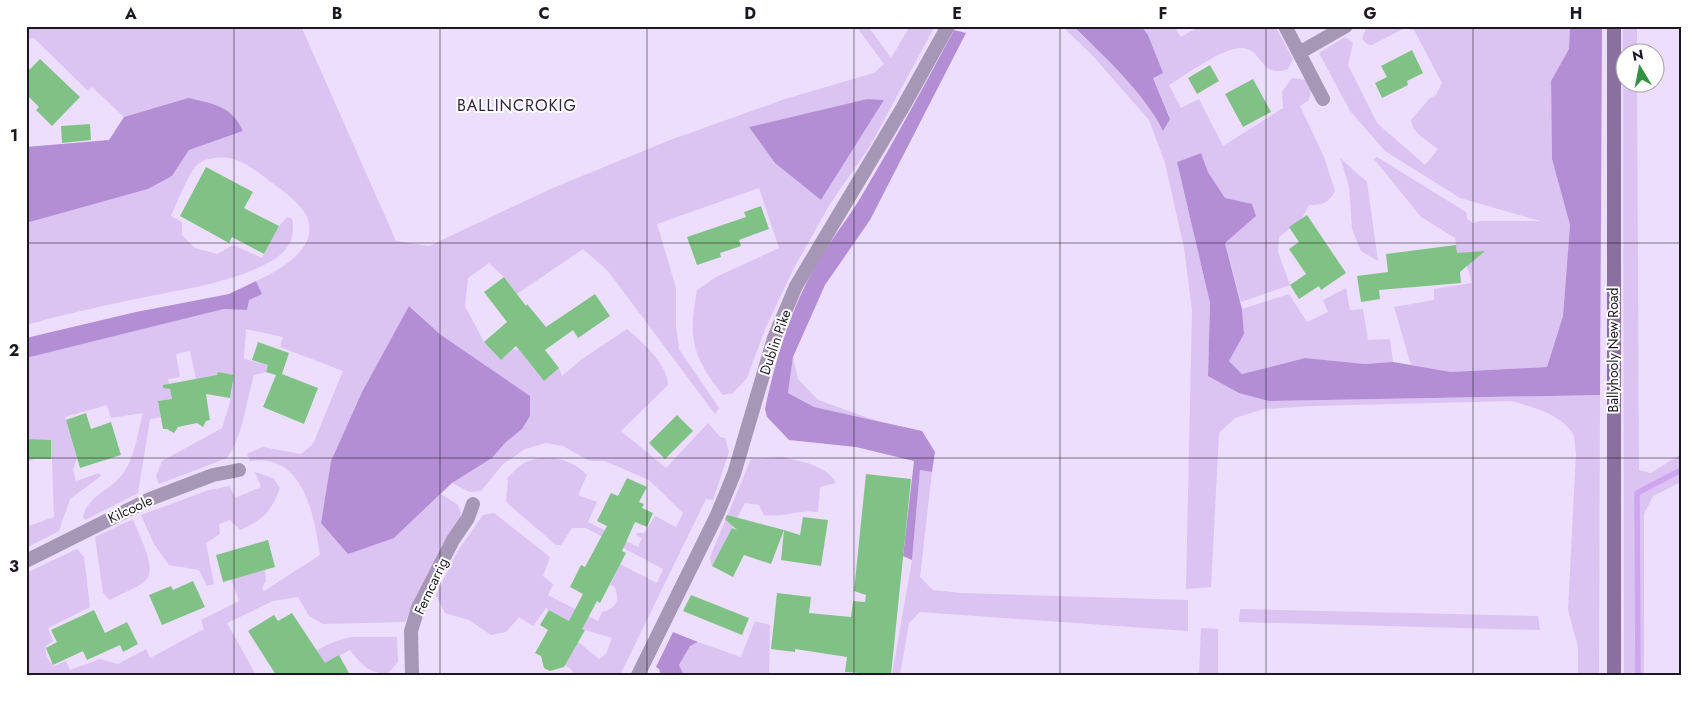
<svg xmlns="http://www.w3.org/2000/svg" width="1707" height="701" viewBox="0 0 1707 701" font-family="Jost,sans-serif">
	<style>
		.green { fill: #dbc3f2; fill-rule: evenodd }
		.forest { fill: #b48ed5 }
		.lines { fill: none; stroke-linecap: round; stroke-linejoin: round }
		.stream { stroke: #cda6ef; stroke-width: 5.5 }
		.building { fill: #80c285 }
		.minor { stroke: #a797b6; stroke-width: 14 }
		.tertiary { stroke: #a797b6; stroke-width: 14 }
		.secondary { stroke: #89709e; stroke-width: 14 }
		.grid { fill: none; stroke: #1d1722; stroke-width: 1; stroke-opacity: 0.55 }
		.labels { text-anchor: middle; stroke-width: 4; stroke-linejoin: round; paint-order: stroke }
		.street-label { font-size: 14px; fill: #1d1722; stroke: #fff }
		.quarter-label { font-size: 16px; letter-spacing: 1px; fill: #31243c; stroke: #fff }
		.neatline { fill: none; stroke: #1d1722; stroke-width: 2 }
		.grid-label { font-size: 16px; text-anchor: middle; font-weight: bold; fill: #1d1722 }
	</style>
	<rect width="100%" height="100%" fill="#eedefd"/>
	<path class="green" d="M 26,26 L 301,26 L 396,241 L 429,246 L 555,187 L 673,139 L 785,99 L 874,73 L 884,64 L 856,26 L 868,26 L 891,58 L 910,26 L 935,26 L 870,146 L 830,204 L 794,268 L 766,327 L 747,378 L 733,393 L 723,395 C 692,356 688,339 697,290 L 716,277 L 779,248 L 759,188 L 657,224 L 676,288 L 676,326 L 679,349 L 719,408 L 715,414 L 608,271 L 583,249 L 517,294 L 504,277 L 489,263 L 468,278 L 465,306 L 484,342 L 501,360 L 513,349 L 519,350 L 544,381 L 559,368 L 562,376 L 582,359 L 627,329 C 643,343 667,363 668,385 L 621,431 L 666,468 L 708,423 L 720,437 L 725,438 L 729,452 L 713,500 L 706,499 L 620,675 L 573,675 L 572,670 L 565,665 L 578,642 L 599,659 L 606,654 L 612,638 L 585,630 L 546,608 L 533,626 L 519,617 L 506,632 L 491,635 L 469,620 L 445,613 L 436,595 L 457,552 L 483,515 L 494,513 L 550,557 L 543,576 L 553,584 L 548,595 L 598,621 L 602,612 C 616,608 621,600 614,586 L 610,585 L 620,564 L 657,583 L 663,569 L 586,528 L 572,528 L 561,545 L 556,545 L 506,502 L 508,481 L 506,479 C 512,474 518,466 524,463 C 545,453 572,458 587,475 L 578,495 L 597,502 L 588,522 L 638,547 L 642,538 L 636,535 L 637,533 L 644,533 L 655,516 L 676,527 L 683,513 L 649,480 L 605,461 L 590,461 L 563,446 L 546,443 L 525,449 L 503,464 L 481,491 L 470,492 L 452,483 L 492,458 L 506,442 L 522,429 L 441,335 L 410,306 L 362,392 L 331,461 L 321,523 L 394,538 L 441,494 L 458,505 L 461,513 L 459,521 L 448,536 L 405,622 L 323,624 L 309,616 L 298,597 L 273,601 L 227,623 L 256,675 L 26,675 L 26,573 L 77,549 L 84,557 L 90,607 L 48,628 L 53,641 L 46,646 C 45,655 48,660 54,666 L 66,661 L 70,670 L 100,659 L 118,664 L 146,649 L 150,658 L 204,629 L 201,620 L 239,601 L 231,579 L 265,570 L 266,581 L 262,588 L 264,591 L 320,555 C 314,515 304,453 250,461 L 247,454 L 263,447 L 301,454 L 313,444 L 343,371 L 280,347 L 283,337 L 246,329 L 244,359 L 268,365 L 266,372 L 254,375 C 246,402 243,436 227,458 L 159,484 L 156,476 L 162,461 L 222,428 L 230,402 L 234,375 L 218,373 L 216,386 L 196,379 L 190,351 L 176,354 L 180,377 L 168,379 L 172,399 L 158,401 L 161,417 L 150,419 L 138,493 L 85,520 L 83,517 C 89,493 112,491 124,472 C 135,456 138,432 143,413 L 111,418 L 107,405 L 65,417 L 77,458 L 73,470 L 76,481 L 99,473 L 101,476 L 70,499 L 59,531 L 26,548 L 26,527 L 54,517 L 52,459 L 34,459 L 26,463 L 26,358 L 224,309 L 247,310 L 248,300 L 262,294 L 256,281 C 278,271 320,249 307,217 C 302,205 285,192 275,185 C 262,175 249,164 233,159 C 224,156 204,157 197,165 C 189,172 176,205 171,216 L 182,222 L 182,235 L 195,248 L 217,254 L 233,245 L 262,258 L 279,226 L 287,217 L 292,219 C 296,237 288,251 273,260 C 238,281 185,289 145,297 C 105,305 65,314 26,325 L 26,223 L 148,189 L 172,176 L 189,150 L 243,131 L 188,98 L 124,117 L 92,87 L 88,91 L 34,38 L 26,39 ZM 867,99 L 884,100 L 821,200 L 749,127 Z
		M 1062,26 L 1072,26 C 1101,53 1146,95 1163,130 L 1170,118 L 1153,78 L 1148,36 L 1141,26 L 1174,26 L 1181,37 L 1200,26 L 1275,26 L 1293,59 L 1288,69 C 1260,79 1263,49 1242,48 C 1223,47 1186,75 1169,85 L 1181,108 L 1199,99 L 1223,146 L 1283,108 L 1282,92 L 1292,78 L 1306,80 L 1311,91 L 1309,100 L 1300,106 L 1324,157 L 1335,191 C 1329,203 1322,205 1309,205 L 1301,220 L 1279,237 L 1278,252 L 1290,285 L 1241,302 L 1225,242 L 1256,216 L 1225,198 L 1208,172 L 1201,153 L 1177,162 L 1210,303 L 1208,376 L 1269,401 L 1600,395 L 1599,675 L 1578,675 L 1578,647 L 1568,610 L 1576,453 C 1575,447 1575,439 1573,434 C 1561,414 1532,407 1512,401 L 1312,406 L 1264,409 L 1235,418 L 1219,433 L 1211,587 L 1186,589 L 1192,310 L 1184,248 L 1165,163 L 1149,120 L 1093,56 Z
		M 1367,26 L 1570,26 L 1569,49 L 1551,81 L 1552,159 L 1570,225 L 1563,316 L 1547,367 L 1451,372 L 1411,365 L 1394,307 L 1434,300 L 1434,289 L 1472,283 L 1467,266 L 1457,253 L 1455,238 L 1421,217 L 1374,159 L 1377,157 L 1466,212 L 1467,219 L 1473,223 L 1481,221 L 1540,221 L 1460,198 L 1385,151 L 1350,111 L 1319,53 L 1345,37 L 1353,43 L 1348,65 L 1377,123 L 1425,165 L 1438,149 C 1427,140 1413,134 1411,120 L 1430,98 L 1436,95 L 1442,83 L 1414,30 L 1405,28 L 1372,45 L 1367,44 L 1362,39 Z
		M 1623,26 L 1637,26 L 1637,52 L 1624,52 L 1624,82 L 1637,83 L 1639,470 L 1651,473 L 1681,454 L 1681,482 L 1653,496 L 1644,514 L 1644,675 L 1624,675 Z
		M 1340,158 L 1367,182 L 1378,261 L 1361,251 L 1352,229 L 1349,186 Z
		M 1346,288 L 1350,310 L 1363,309 L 1368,340 L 1390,339 L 1393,362 L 1365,364 L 1305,358 L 1242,374 L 1229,361 L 1244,334 L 1242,309 L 1289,294 L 1307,322 L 1328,312 L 1323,300 Z
		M 793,357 L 798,379 L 818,400 L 877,421 L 814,407 L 788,393 Z
		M 783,457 C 802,462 827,465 836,483 L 820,487 L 818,512 C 799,509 782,518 764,515 L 759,505 L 745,503 L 712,566 L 710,557 L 751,459 Z
		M 920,469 L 932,472 L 920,577 L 933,590 L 961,593 L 1188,600 L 1188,631 L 920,612 L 909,623 L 900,675 L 892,675 L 912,560 Z
		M 255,472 L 273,478 L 280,488 C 271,512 263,520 240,530 L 230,520 L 219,524 L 220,534 L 206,543 L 214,584 L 207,586 L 199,570 L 169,565 L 154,544 L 141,515 L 209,490 L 230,486 L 235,498 L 261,487 Z
		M 133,519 C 138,534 159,570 145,581 C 135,590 121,593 110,600 L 103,593 L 95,537 Z
		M 1240,609 L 1538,616 L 1540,630 L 1239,622 Z
		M 755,621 L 770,625 L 769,675 L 684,675 L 679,665 L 690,646 L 698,642 L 741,657 Z
		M 1201,628 L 1218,629 L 1218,675 L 1199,675 Z
		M 354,637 L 397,637 L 398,662 L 388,673 C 370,675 360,663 350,650 L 304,675 L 277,675 C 301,661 326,640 354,637 Z"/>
	<path class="forest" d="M 1073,26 L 1141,26 L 1148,35 L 1163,73 L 1153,78 L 1170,119 L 1163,131 C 1147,96 1101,53 1073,26 Z
		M 1570,26 L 1602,26 L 1600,395 L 1269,401 L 1239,393 L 1208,376 L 1210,303 L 1177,162 L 1201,153 L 1208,172 L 1225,198 L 1252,204 L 1256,216 L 1225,243 L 1242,309 L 1244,334 L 1229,361 L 1242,374 L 1305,358 L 1365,364 L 1393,362 L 1451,372 L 1547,367 L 1563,316 L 1570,225 L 1552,159 L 1551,81 L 1569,49 Z
		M 954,30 L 966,33 L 870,220 L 825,285 L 793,357 L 788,393 L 814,407 L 922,431 L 935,452 L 932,472 L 920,470 L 912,560 L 903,556 L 914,461 L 856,447 L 789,440 L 767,417 L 765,409 C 776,357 791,309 817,263 C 832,238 851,215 865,190 C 896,138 925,84 954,30 Z
		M 188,98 C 213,104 231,105 243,131 L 189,150 L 172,176 L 148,189 L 26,223 L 26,147 L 109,140 L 124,117 Z
		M 867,99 L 884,100 L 821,200 L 775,163 L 749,127 Z
		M 256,281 L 262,294 L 249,300 L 247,310 L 224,309 L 26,358 L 26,338 L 136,312 L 229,294 Z
		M 409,306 L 441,335 L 530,396 L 530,416 L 522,429 L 506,442 L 492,458 L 452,483 L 394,538 L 348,554 L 321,523 L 331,461 L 362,392 Z
		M 673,632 L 698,642 L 690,646 L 679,665 L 684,675 L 661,675 L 659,669 L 656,667 Z"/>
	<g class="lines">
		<path class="stream" d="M 1638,675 L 1637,493 L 1681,470"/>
	</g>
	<path class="building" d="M 1412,50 L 1423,73 L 1407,81 L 1408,85 L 1382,98 L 1375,83 L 1387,77 L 1381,66 Z
		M 40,59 L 80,97 L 52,126 L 36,110 L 39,107 L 26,94 L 26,73 Z
		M 1210,65 L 1219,81 L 1197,94 L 1188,78 Z
		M 1253,79 L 1271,112 L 1243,127 L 1225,94 Z
		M 90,124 L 91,140 L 62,143 L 61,126 Z
		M 206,167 L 253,192 L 244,208 L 279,226 L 264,254 L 232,237 L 229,243 L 180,216 Z
		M 761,206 L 769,229 L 739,240 L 741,246 L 720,253 L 721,257 L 697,265 L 687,237 L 746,217 L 744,212 Z
		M 1307,215 L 1346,273 L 1321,290 L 1319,286 L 1299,299 L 1290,285 L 1306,274 L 1289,249 L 1299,242 L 1289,227 Z
		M 1456,245 L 1457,253 L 1485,251 L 1460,272 L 1461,283 L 1379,290 L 1380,299 L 1361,302 L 1357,276 L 1388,272 L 1386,254 Z
		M 504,277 L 526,306 L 527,304 L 546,327 L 595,294 L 610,316 L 578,338 L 573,330 L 545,350 L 559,368 L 544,381 L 516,346 L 501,360 L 484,342 L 507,322 L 484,292 Z
		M 258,342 L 289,353 L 282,374 L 318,388 L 304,424 L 263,407 L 276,375 L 266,372 L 268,365 L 252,360 Z
		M 218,372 L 234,375 L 230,398 L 206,394 L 210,420 L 206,421 L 203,427 L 197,423 L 178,427 L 174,433 L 167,429 L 163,429 L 158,401 L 172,399 L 170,389 L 163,388 L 163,385 L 217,375 Z
		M 86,413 L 91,429 L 111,422 L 121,455 L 80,468 L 66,420 Z
		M 677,415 L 693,431 L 665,459 L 649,443 Z
		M 26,439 L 51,440 L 51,459 L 26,459 Z
		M 866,474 L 911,479 L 891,675 L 845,672 L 847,657 L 795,649 L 795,652 L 771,649 L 777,593 L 811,597 L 809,613 L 851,617 L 853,601 L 865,602 L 866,595 L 854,591 Z
		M 627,478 L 647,487 L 639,502 L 644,504 L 642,508 L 653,513 L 647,527 L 635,522 L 622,551 L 626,553 L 600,603 L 597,601 L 582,629 L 585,630 L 564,667 L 550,671 L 544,668 L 541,656 L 535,653 L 548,630 L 540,625 L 549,610 L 569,621 L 583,594 L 570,587 L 581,565 L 585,567 L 607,526 L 597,521 L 611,493 L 618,496 Z
		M 727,515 L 784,530 L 771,564 L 744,555 L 733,577 L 712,566 L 732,528 L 737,530 L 725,519 Z
		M 803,517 L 828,520 L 821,566 L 781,560 L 784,530 L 800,535 Z
		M 268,540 L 275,567 L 223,582 L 216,555 Z
		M 193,581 L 205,607 L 162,625 L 149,595 L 171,586 L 173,590 Z
		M 691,595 L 749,618 L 742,635 L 683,611 Z
		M 94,610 L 105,633 L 127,622 L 138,644 L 123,652 L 120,645 L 87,660 L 83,651 L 53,665 L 46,648 L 57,642 L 51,630 Z
		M 292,613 L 325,663 L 339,655 L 350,675 L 276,675 L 248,631 L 274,615 L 278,621 Z"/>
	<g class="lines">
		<path class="minor" d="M 1285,26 L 1323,99
			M 1299,53 L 1346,26
			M 26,561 L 150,499 L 213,475 L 239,470
			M 412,675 L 411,631 L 418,608 L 453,540 L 468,518 L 473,504"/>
		<path class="tertiary" d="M 638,675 L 717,515 L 734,474 L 774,338 L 796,286 L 903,107 L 948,26"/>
		<path class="secondary" d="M 1614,675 L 1614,26"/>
	</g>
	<path class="grid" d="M 234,26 L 234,675M 440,26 L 440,675M 647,26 L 647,675M 854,26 L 854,675M 1060,26 L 1060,675M 1266,26 L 1266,675M 1473,26 L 1473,675M 26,243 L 1681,243M 26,458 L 1681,458"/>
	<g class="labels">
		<g class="street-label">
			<text transform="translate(775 342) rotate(-71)" y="5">Dublin Pike</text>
			<text transform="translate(1613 350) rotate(-90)" y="5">Ballyhooly New Road</text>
			<text transform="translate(130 509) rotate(-25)" y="5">Kilcoole</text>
			<text transform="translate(431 586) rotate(-65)" y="5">Ferncarrig</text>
		</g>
		<g class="quarter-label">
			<text x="517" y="111">BALLINCROKIG</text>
		</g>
	</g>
	<rect width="1707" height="701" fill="none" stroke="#ffffff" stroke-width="55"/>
	<g transform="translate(1640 68) rotate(350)"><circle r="24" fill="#ffffff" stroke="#a5a2a7"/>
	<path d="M0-4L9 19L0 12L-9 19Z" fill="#349143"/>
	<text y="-8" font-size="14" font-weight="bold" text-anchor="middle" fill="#1d1722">N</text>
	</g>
	<rect x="28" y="28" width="1652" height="646" class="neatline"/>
	<g class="grid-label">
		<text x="131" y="19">A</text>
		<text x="337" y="19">B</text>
		<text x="544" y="19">C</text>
		<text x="750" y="19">D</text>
		<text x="957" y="19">E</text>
		<text x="1163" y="19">F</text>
		<text x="1370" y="19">G</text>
		<text x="1576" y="19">H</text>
		<text x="14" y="141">1</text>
		<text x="14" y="356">2</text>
		<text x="14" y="572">3</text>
	</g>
</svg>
